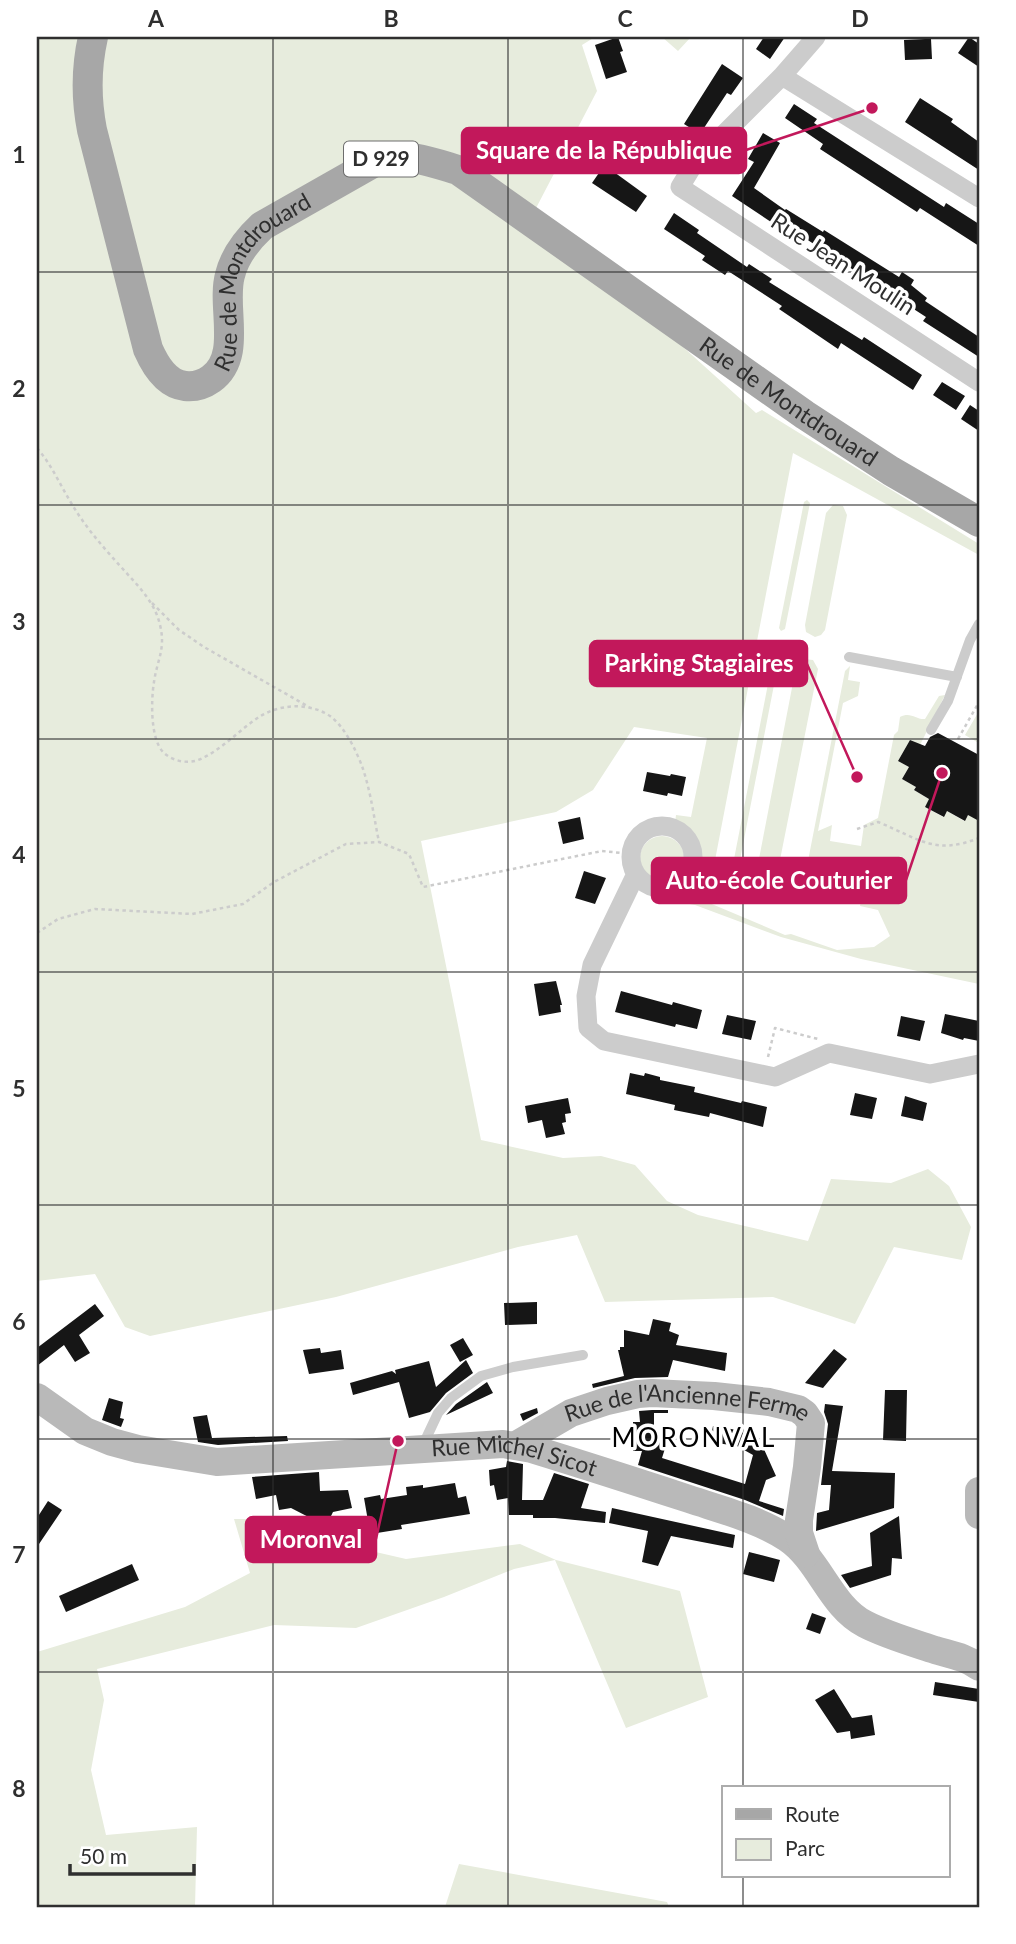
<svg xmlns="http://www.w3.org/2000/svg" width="1016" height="1944" viewBox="0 0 1016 1944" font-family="Lato,sans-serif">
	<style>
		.green { fill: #e7ecdd }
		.building { fill: #161616 }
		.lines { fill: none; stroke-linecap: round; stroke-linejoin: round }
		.path { stroke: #ccc; stroke-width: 2.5; stroke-dasharray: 3.5 3.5; stroke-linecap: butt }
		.lane { stroke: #ccc; stroke-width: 10 }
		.street { stroke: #ccc; stroke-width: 19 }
		.secondary { stroke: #b9b9b9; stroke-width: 28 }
		.primary { stroke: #a7a7a7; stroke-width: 30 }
		.grid { fill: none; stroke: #2f2f2f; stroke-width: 2; stroke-opacity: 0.55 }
		.labels { text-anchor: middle; stroke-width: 7; stroke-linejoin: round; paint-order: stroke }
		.shield { fill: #fff; stroke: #6d6d6d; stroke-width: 2 }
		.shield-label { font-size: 21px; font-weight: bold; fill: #2f2f2f }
		.street-label { font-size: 23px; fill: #2f2f2f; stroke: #fff }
		.quarter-label { font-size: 26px; letter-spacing: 2px; fill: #000; stroke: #fff }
		.leader { fill: none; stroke: #c2185b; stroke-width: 2.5 }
		.callout-dot { fill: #c2185b; stroke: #fff; stroke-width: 2.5 }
		.callout { fill: #c2185b; stroke: #c2185b; stroke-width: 2.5 }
		.callout-label { font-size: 24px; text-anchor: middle; font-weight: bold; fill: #fff }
		.neatline { fill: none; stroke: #2f2f2f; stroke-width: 2.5 }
		.grid-label { font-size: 23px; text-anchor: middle; font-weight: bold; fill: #2f2f2f }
	</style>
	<rect width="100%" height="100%" fill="#fff"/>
	<path class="green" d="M 37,37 L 595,37 L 582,45 L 597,91 L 534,212 L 756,413 L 762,410 L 979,544 L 979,555 L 793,453 L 707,902 L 785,935 L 791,934 L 837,950 L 874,947 L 890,936 L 878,910 L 860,906 L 863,891 L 814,878 L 810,876 L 807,866 L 845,671 L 850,666 L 848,680 L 860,682 L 858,696 L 843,703 L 818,831 L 832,825 L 830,841 L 861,846 L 864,825 L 878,818 L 894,735 L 898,731 L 900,717 C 911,711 916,720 925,719 L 939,696 L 945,695 L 920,745 L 910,740 L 898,761 L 909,767 L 902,779 L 916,787 L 914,790 L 929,799 L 925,807 L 943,817 L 947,811 L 964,821 L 968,815 L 979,819 L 979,984 L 861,959 L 781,937 L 695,905 L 656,898 L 657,894 C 668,892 680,892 689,884 C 703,871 703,845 690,831 C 686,827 680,825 675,823 L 676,815 L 691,817 L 707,738 L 634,727 L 593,790 L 556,812 L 421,841 L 481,1140 L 563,1158 L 601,1156 L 635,1165 L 667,1201 L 698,1215 L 808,1241 L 831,1179 L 891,1183 L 928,1169 L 949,1186 L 971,1227 L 962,1260 L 894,1247 L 855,1324 L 773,1297 L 605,1302 L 577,1235 L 518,1247 L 336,1297 L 150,1336 L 125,1327 L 95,1274 L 37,1281 Z
		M 662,37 L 691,37 L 678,51 Z
		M 807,500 L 810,503 L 785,629 L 781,631 L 779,628 L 804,502 Z
		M 833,505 L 843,506 L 847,515 L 825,630 L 821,635 L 815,637 L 806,632 L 805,625 L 826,513 Z
		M 777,650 L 780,654 L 734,891 L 730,893 L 728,890 L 774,653 Z
		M 803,659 L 813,660 L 818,669 L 773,895 L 769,900 L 763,902 L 754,897 L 753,890 L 796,667 Z
		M 979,711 L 979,750 L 977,749 L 979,745 L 977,742 L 965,735 Z
		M640 858a22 22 0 1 1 44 0a22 22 0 1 1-44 0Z
		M 234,1519 L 281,1519 L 354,1547 L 406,1559 L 520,1544 L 556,1560 L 680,1591 L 708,1697 L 626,1728 L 555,1560 L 514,1569 L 444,1597 L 356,1628 L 274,1625 L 97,1669 L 104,1700 L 91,1770 L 106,1835 L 197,1827 L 195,1907 L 37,1907 L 37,1652 L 185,1607 L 250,1573 Z
		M 459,1864 L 667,1902 L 669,1907 L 445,1907 Z"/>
	<path class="building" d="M 618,37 L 623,51 L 620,52 L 627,72 L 606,79 L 595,45 Z
		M 764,37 L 785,37 L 770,59 L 756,49 Z
		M 969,37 L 979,44 L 979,67 L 958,53 Z
		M 925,39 L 931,39 L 932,59 L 905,60 L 904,40 Z
		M 722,64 L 743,78 L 731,95 L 727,93 L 700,134 L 684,124 Z
		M 920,98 L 953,119 L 951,122 L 979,142 L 979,170 L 905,122 Z
		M 794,104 L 817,119 L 814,123 L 944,207 L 946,203 L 979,224 L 979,246 L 920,208 L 917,212 L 820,149 L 823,144 L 785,118 Z
		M 763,133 L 780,143 L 754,188 L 785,210 L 786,209 L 823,232 L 824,230 L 899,277 L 902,272 L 914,280 L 911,285 L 927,298 L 925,301 L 979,337 L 979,357 L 923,321 L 926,317 L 875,284 L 797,233 L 795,238 L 732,196 L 754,162 L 748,159 Z
		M 603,167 L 613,174 L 614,172 L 647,196 L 636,212 L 592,183 Z
		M 674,213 L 699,230 L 697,233 L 747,267 L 749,264 L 772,279 L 769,282 L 862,340 L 864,337 L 922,375 L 913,390 L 841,343 L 838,349 L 779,309 L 782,306 L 728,271 L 725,275 L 702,260 L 705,256 L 664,229 Z
		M 942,382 L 965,396 L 956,410 L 933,395 Z
		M 970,405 L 979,411 L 979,431 L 961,419 Z
		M 938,733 L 979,755 L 979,821 L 968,815 L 965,821 L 947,811 L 944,817 L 925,807 L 929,799 L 914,790 L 916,787 L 902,779 L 909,767 L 898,761 L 910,740 L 925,746 L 930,737 Z
		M 647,772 L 670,776 L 671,774 L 686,777 L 682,796 L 668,793 L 667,796 L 643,791 Z
		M 580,817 L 584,839 L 563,844 L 558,822 Z
		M 584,871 L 606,878 L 595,904 L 575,898 Z
		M 556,981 L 562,1005 L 560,1005 L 561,1012 L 539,1016 L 534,984 Z
		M 621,991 L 672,1005 L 673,1002 L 702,1010 L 697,1029 L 676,1024 L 675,1027 L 615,1012 Z
		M 945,1014 L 979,1021 L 979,1041 L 964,1038 L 963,1040 L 941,1033 Z
		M 727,1015 L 756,1021 L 751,1040 L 722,1034 Z
		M 901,1016 L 925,1021 L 920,1041 L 897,1036 Z
		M 630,1073 L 644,1076 L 645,1073 L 660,1077 L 660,1080 L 695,1087 L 694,1092 L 741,1103 L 742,1101 L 767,1107 L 763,1127 L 710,1113 L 709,1117 L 674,1110 L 675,1105 L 626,1094 Z
		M 855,1093 L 877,1098 L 872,1119 L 850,1115 Z
		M 905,1096 L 927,1103 L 923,1121 L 901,1116 Z
		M 568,1098 L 571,1113 L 565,1114 L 566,1122 L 562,1123 L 565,1134 L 546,1138 L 542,1120 L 528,1123 L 525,1106 Z
		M 537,1302 L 537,1324 L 505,1325 L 504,1303 Z
		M 95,1304 L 104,1316 L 79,1335 L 90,1353 L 75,1362 L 64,1345 L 37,1366 L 37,1348 Z
		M 653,1319 L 671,1323 L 669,1331 L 679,1335 L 676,1345 L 727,1353 L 725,1371 L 673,1360 L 668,1377 L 635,1378 L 593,1388 L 592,1384 L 624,1376 L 618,1350 L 620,1350 L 620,1347 L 624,1347 L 624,1330 L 649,1335 Z
		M 463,1338 L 473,1355 L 460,1362 L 450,1345 Z
		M 320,1348 L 321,1353 L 341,1350 L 344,1369 L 309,1374 L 303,1350 Z
		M 834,1349 L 847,1359 L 823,1388 L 805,1383 Z
		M 466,1360 L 473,1373 L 446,1393 L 430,1412 L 409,1418 L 399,1382 L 353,1395 L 350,1383 L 392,1371 L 396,1374 L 395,1370 L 429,1361 L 436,1387 Z
		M 487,1382 L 493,1393 L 446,1415 L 456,1404 Z
		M 885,1390 L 907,1390 L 906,1441 L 883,1440 Z
		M 109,1398 L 123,1402 L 120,1418 L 124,1419 L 121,1427 L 102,1420 Z
		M 825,1404 L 843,1406 L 832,1471 L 895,1473 L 894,1508 L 816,1531 L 817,1513 L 829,1510 L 831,1485 L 821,1485 L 828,1424 L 824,1412 Z
		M 537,1408 L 538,1413 L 523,1421 L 520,1414 Z
		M 652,1410 L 668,1410 L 668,1413 L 654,1413 L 654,1438 L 667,1442 L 662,1458 L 745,1484 L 753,1455 L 737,1446 L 710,1442 L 713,1426 L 737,1430 L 758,1440 L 759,1438 L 776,1476 L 766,1480 L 759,1501 L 784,1509 L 783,1516 L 745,1500 L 638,1465 L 642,1451 L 633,1451 L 633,1422 L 640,1422 L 639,1411 Z
		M 207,1415 L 212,1438 L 287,1436 L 288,1441 L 218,1445 L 198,1442 L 193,1417 Z
		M 507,1461 L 523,1464 L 522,1500 L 543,1500 L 554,1473 L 589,1484 L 581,1508 L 606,1512 L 605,1523 L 555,1518 L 533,1518 L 533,1515 L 509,1515 L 508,1498 L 497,1500 L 494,1485 L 490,1486 L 489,1470 L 506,1467 Z
		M 319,1472 L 320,1491 L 348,1490 L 352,1508 L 333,1512 L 326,1526 L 291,1508 L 279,1510 L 276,1495 L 256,1499 L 252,1477 Z
		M 455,1483 L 458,1498 L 466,1496 L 470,1514 L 401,1525 L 402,1529 L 377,1533 L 375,1519 L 368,1521 L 364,1498 L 380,1495 L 381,1499 L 407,1495 L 406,1487 L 423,1485 L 423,1488 Z
		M 48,1501 L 62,1510 L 37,1547 L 37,1518 Z
		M 612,1508 L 735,1535 L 733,1548 L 671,1536 L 658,1566 L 642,1562 L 648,1531 L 609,1523 Z
		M 899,1516 L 902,1559 L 892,1558 L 891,1575 L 850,1588 L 841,1575 L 872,1566 L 870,1533 Z
		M 749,1552 L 780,1560 L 774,1582 L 743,1574 Z
		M 132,1564 L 139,1580 L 66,1612 L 59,1596 Z
		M 812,1613 L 826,1618 L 820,1634 L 806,1629 Z
		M 935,1682 L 979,1689 L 979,1702 L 933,1695 Z
		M 834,1689 L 852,1718 L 872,1715 L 875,1735 L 851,1739 L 850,1731 L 837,1733 L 815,1700 Z"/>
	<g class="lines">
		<path class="path" d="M 37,448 C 52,465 61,487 73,506 C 91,536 117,562 140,588 C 149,599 157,611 160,625 C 166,649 157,660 154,682 C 151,700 150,740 164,753 C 173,761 187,764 198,760 C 221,751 239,730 259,717 C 279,704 309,702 330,716 C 345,727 357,752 363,769 C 371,793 374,818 379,842
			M 152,603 L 179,630 L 204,647 L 309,707
			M 958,739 L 979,702
			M 857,829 L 878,822 C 918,838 934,856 979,838
			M 37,933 L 58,919 L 95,909 L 192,914 L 243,904 L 274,882 L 346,844 L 379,842 L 409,854 L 423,887 L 602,851 L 631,854
			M 768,1057 L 775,1028 L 818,1039"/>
		<path class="lane" d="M 849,657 L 957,677
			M 931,730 L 948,701 L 970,640 L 979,624
			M 422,1447 L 438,1413 L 451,1398 L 481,1376 L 513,1367 L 583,1355"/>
		<path class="street" d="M 816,37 L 782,76 L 694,164 L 680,187 L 979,382
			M 782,76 L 979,198
			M631 857a31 31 0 1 1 62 0a31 31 0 1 1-62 0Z
			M 636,874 L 592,965 L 586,996 L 588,1028 L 604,1041 L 775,1077 L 829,1053 L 930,1074 L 979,1064"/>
		<g class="secondary">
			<path id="s1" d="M 37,1397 L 85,1431 L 112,1442 L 138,1449 L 217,1462 L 503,1444 L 532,1449 C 584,1465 637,1482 689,1499 C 722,1510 758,1519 787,1538 C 820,1560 830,1606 865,1624 C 886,1635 914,1643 935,1650 C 952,1655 966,1657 979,1667"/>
			<path id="s2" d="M 516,1445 L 571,1413 L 607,1401 L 638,1394 L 652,1393 L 714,1396 L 769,1402 L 798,1409 L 805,1414 L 811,1423 L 807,1467 L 799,1520 L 799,1533 L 806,1554"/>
			<path d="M 979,1491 L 979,1515"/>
		</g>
		<path class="primary" id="s3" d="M 93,37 C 86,68 86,99 92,130 L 148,349 C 155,365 166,384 185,386 C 194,387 204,384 211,379 C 243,356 221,307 230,275 C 235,255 247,240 262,226 L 380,159 C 411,154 428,161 458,170 L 805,415 L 891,471 L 979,522"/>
	</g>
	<path class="grid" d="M 273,37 L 273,1907M 508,37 L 508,1907M 743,37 L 743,1788M 37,272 L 979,272M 37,505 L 979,505M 37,739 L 979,739M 37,972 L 979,972M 37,1205 L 979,1205M 37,1439 L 979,1439M 37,1672 L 979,1672M 743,1876 L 743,1907"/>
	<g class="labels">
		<rect class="shield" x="344" y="141.5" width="74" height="35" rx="5"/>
		<g class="shield-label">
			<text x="381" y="166">D 929</text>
		</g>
		<g class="street-label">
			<text transform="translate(843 264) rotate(33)" y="8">Rue Jean Moulin</text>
			<text dy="8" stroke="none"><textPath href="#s3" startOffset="520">Rue de Montdrouard</textPath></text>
			<text dy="8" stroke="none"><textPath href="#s3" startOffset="1190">Rue de Montdrouard</textPath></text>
			<text dy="8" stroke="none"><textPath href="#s2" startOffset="182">Rue de l'Ancienne Ferme</textPath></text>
			<text dy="8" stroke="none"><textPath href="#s1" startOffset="494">Rue Michel Sicot</textPath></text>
		</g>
		<g class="quarter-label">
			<text x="694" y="1447">MORONVAL</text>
		</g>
	</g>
	<path class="leader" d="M872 108L746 150M857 777L807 664M942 773L906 880M398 1441L376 1539"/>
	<g class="callout-dot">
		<circle cx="872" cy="108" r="7"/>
		<circle cx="857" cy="777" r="7"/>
		<circle cx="942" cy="773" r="7"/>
		<circle cx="398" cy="1441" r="7"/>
	</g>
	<g class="callout">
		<rect x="462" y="128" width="284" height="45" rx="7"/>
		<rect x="590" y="641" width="217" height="45" rx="7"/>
		<rect x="652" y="858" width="254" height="45" rx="7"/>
		<rect x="246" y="1517" width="130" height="45" rx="7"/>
	</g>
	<g class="callout-label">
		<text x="604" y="159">Square de la République</text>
		<text x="699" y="672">Parking Stagiaires</text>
		<text x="779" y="889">Auto-école Couturier</text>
		<text x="311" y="1548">Moronval</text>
	</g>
	<rect width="1016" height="1944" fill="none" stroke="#ffffff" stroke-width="77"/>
	<rect x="722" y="1786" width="228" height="91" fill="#ffffff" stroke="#acacac" stroke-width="2"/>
	<rect x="736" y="1809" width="35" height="10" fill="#a7a7a7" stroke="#acacac" stroke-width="2"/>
	<text x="785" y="1822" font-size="21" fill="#2f2f2f">Route</text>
	<rect x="736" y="1839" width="35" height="21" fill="#e7ecdd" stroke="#acacac" stroke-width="2"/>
	<text x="785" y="1856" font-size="21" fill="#2f2f2f">Parc</text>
	<path d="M70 1864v10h124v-10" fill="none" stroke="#2f2f2f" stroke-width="3.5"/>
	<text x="80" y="1864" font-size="21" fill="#2f2f2f" stroke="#ffffff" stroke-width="5" paint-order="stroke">50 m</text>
	<rect x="38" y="38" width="940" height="1868" class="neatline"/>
	<g class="grid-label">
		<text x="156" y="27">A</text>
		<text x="391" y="27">B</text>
		<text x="625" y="27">C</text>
		<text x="860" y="27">D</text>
		<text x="19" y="163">1</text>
		<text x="19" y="397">2</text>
		<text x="19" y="630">3</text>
		<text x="19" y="863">4</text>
		<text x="19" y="1097">5</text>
		<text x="19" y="1330">6</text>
		<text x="19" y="1563">7</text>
		<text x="19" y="1797">8</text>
	</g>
</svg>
